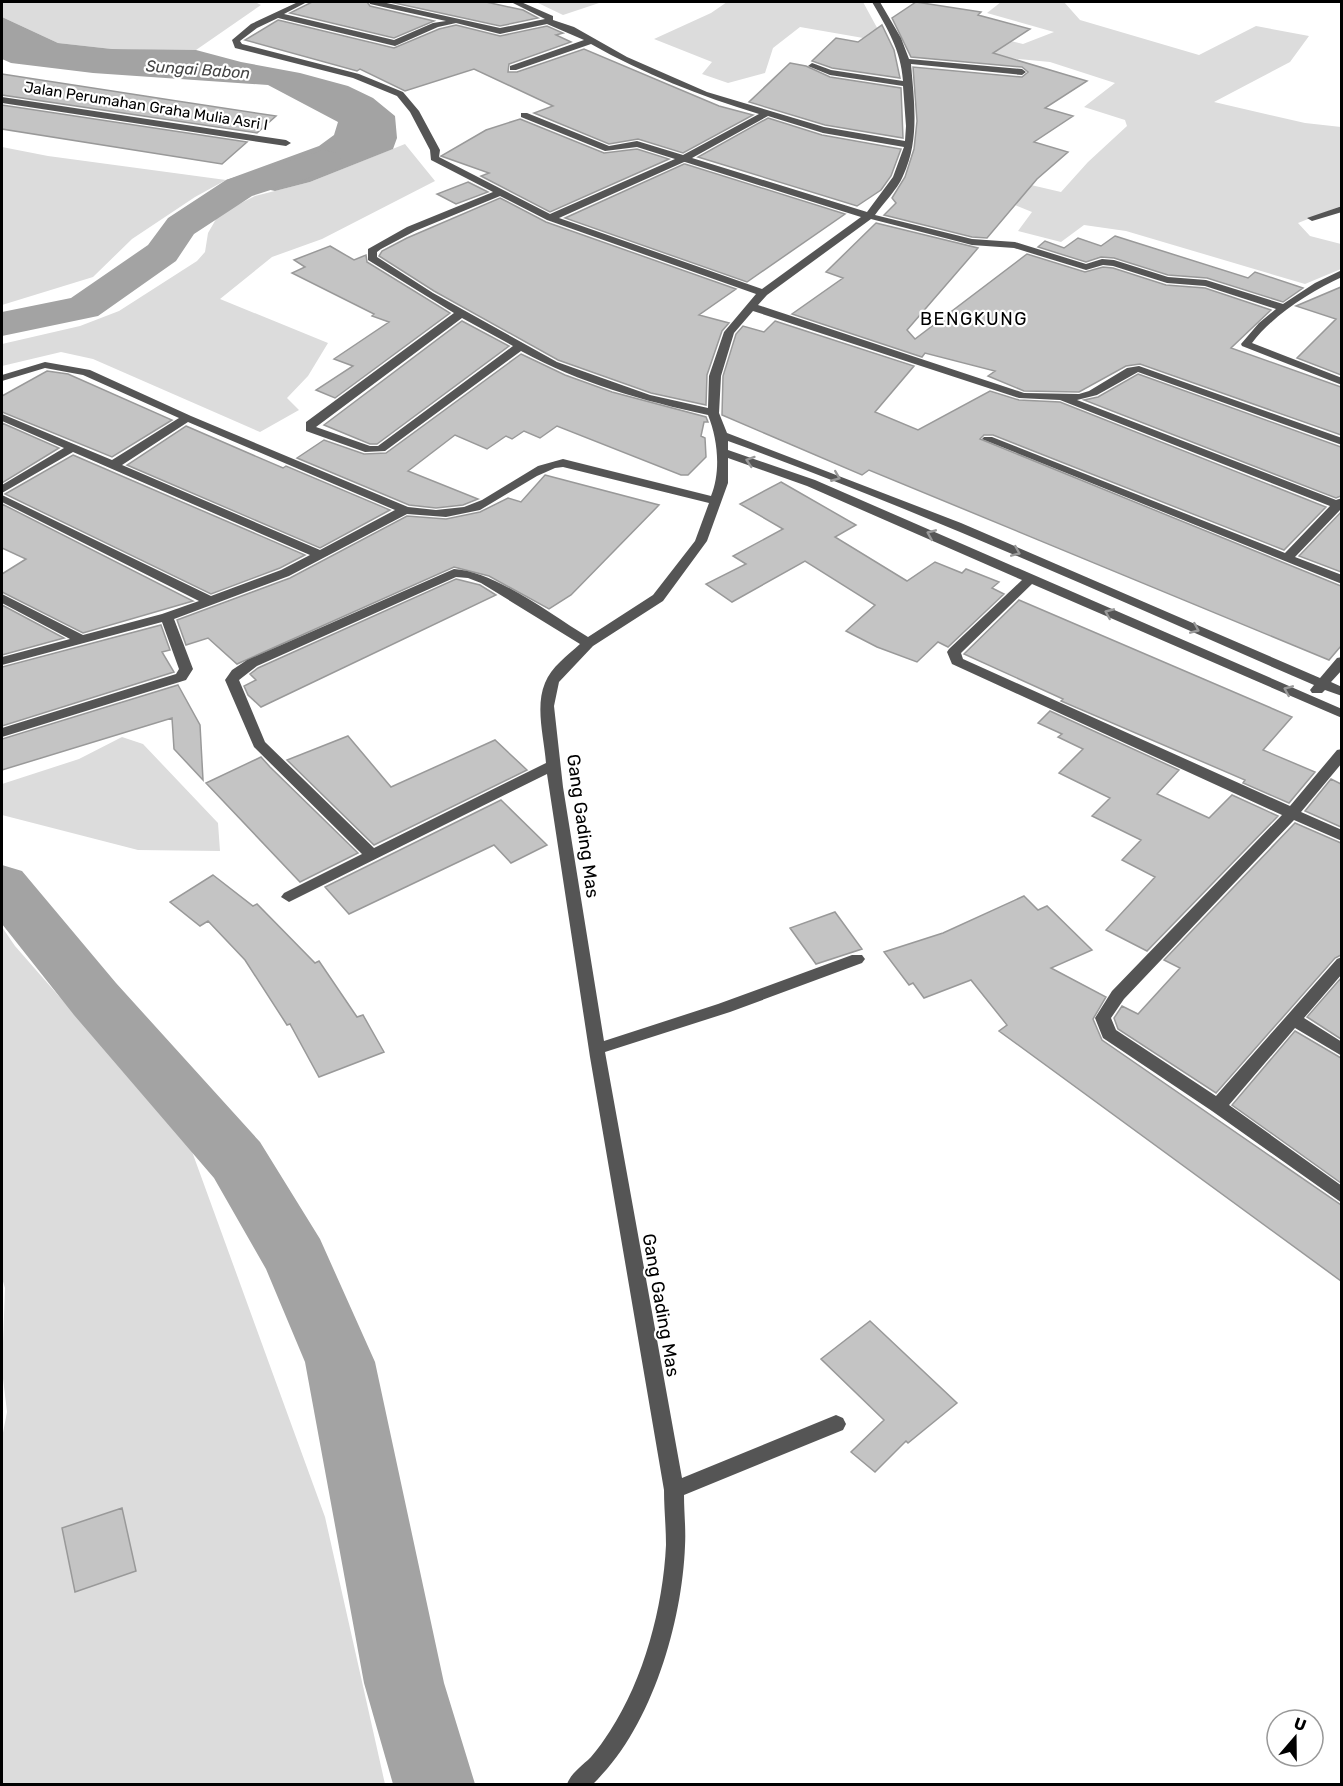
<svg xmlns="http://www.w3.org/2000/svg" width="1343" height="1786" viewBox="0 0 1343 1786" font-family="Rubik,sans-serif">
	<style>
		.green { fill: #dcdcdc }
		.water { fill: #a3a3a3 }
		.lines { fill: none; stroke-linecap: round; stroke-linejoin: round }
		.river { fill: #a3a3a3; fill-rule: evenodd }
		.building { fill: #c4c4c4; stroke: #999; stroke-width: 1.5 }
		.minor { fill: #555; fill-rule: evenodd }
		.oneway { stroke: #999 }
		.labels { text-anchor: middle; stroke-width: 4.5; stroke-linejoin: round; paint-order: stroke }
		.far-street-label { font-size: 15px; fill: #000; stroke: #fff }
		.far-water-label { font-size: 16px; font-style: italic; fill: #444; stroke: #fff }
		.far-quarter-label { font-size: 18px; letter-spacing: 1.5px; fill: #000; stroke: #fff }
		.street-label { font-size: 18px; fill: #000; stroke: #fff }
	</style>
	<rect width="100%" height="100%" fill="#fff"/>
	<path class="green" d="M 2,2 L 255,2 L 261,5 L 196,50 L 180,51 L 112,49 L 58,43 L 2,17 Z
		M 536,2 L 602,2 L 563,15 Z
		M 727,2 L 863,2 L 881,35 L 869,39 L 800,27 L 773,48 L 765,73 L 728,83 L 702,74 L 712,62 L 654,39 L 711,13 Z
		M 1001,2 L 1064,2 L 1080,20 L 1199,55 L 1256,26 L 1309,36 L 1290,62 L 1214,102 L 1305,123 L 1341,127 L 1341,206 L 1298,223 L 1310,236 L 1341,244 L 1341,269 L 1305,284 L 1126,231 L 1084,225 L 1061,242 L 1018,231 L 1032,212 L 995,197 L 1014,181 L 1061,192 L 1088,162 L 1127,126 L 1125,120 L 1084,107 L 1115,83 L 1050,62 L 975,55 L 966,30 L 1023,44 L 1054,32 L 987,13 Z
		M 405,144 L 435,181 L 322,239 L 272,257 L 220,299 L 328,343 L 308,376 L 287,398 L 299,410 L 260,432 L 93,359 L 61,352 L 2,366 L 2,344 L 80,326 L 119,311 L 197,261 L 205,252 L 208,233 L 219,214 L 255,196 L 310,182 Z
		M 2,147 L 48,156 L 226,180 L 195,197 L 132,239 L 93,277 L 2,305 Z
		M 122,737 L 143,744 L 218,823 L 220,851 L 138,850 L 2,815 L 2,784 L 79,759 Z
		M 2,927 L 15,946 L 190,1146 L 325,1517 L 385,1784 L 2,1784 L 2,1438 L 7,1412 L 2,1370 L 5,1288 L 2,1278 Z"/>
	<path class="water" d="M 2,17 L 58,43 L 112,49 L 196,50 L 241,62 L 300,73 L 348,86 L 373,98 L 395,116 L 397,138 L 393,149 L 310,182 L 275,191 L 226,180 L 319,146 L 334,135 L 338,122 L 268,85 L 93,73 L 11,63 L 2,59 Z"/>
	<g class="lines">
		<path class="river" d="M 324,150 L 337,153 L 342,161 L 337,169 L 252,196 L 194,234 L 176,261 L 98,316 L 2,336 L 2,312 L 71,298 L 148,245 L 168,218 L 226,180 Z
			M 2,865 L 22,871 L 116,983 L 260,1142 L 320,1239 L 375,1362 L 444,1683 L 475,1784 L 393,1784 L 364,1683 L 305,1362 L 266,1269 L 214,1178 L 74,1015 L 2,924 Z"/>
	</g>
	<path class="building" d="M 312,2 L 367,2 L 370,6 L 434,21 L 394,38 L 290,13 Z
		M 390,2 L 486,2 L 523,10 L 538,18 L 500,26 Z
		M 916,2 L 981,12 L 978,15 L 1030,29 L 993,53 L 1087,81 L 1045,108 L 1073,116 L 1034,142 L 1068,152 L 1037,179 L 987,238 L 972,237 L 884,215 L 896,203 L 892,198 L 905,177 L 914,149 L 917,121 L 913,67 L 1022,77 L 1028,72 L 1022,67 L 911,57 L 892,18 Z
		M 278,20 L 394,48 L 439,29 L 456,25 L 500,36 L 547,26 L 563,33 L 556,35 L 571,42 L 509,64 L 508,72 L 517,72 L 584,49 L 719,106 L 753,115 L 683,153 L 638,139 L 609,144 L 534,113 L 553,106 L 474,69 L 405,91 L 360,69 L 357,71 L 245,40 Z
		M 882,25 L 894,50 L 900,78 L 832,68 L 812,61 L 836,38 L 858,42 Z
		M 790,63 L 806,66 L 830,77 L 901,88 L 903,138 L 825,125 L 749,102 Z
		M 2,74 L 177,101 L 276,116 L 257,133 L 2,95 Z
		M 2,105 L 247,142 L 222,164 L 2,129 Z
		M 768,118 L 822,135 L 901,149 L 891,176 L 881,190 L 857,206 L 698,157 Z
		M 520,119 L 604,153 L 637,149 L 669,159 L 550,212 L 481,176 L 489,173 L 441,156 L 486,130 Z
		M 684,164 L 685,164 L 845,214 L 747,282 L 565,218 Z
		M 468,182 L 488,192 L 456,204 L 437,194 Z
		M 500,198 L 546,222 L 736,289 L 699,315 L 729,323 L 722,331 L 707,375 L 706,405 L 651,393 L 558,360 L 434,291 L 379,256 L 382,251 L 407,238 Z
		M 876,223 L 978,248 L 907,330 L 915,339 L 1027,254 L 1085,272 L 1103,267 L 1113,268 L 1166,285 L 1205,288 L 1271,310 L 1231,348 L 1341,387 L 1341,435 L 1140,364 L 1126,366 L 1079,392 L 1024,391 L 988,376 L 995,371 L 925,353 L 922,357 L 792,314 L 843,278 L 826,272 Z
		M 1115,236 L 1248,278 L 1255,272 L 1303,288 L 1283,302 L 1207,278 L 1168,275 L 1114,258 L 1101,257 L 1086,262 L 1038,247 L 1045,241 L 1064,248 L 1078,238 L 1101,246 Z
		M 330,246 L 354,260 L 366,255 L 367,262 L 450,313 L 335,398 L 316,390 L 353,366 L 334,359 L 389,322 L 372,316 L 374,314 L 292,273 L 305,267 L 294,260 Z
		M 1341,287 L 1341,375 L 1297,358 L 1336,319 L 1296,306 Z
		M 462,321 L 509,346 L 377,444 L 370,444 L 324,425 Z
		M 775,321 L 914,366 L 875,412 L 918,430 L 990,391 L 1019,400 L 1060,402 L 1326,507 L 1284,550 L 993,435 L 984,435 L 980,439 L 1341,586 L 1341,646 L 1329,660 L 869,470 L 862,475 L 722,415 L 723,376 L 736,334 L 743,326 L 764,332 Z
		M 521,354 L 565,375 L 612,392 L 706,417 L 708,422 L 704,422 L 701,436 L 705,438 L 706,457 L 688,475 L 681,475 L 557,426 L 540,438 L 524,431 L 512,439 L 506,436 L 487,449 L 455,435 L 408,471 L 478,499 L 463,505 L 436,508 L 409,505 L 297,458 L 324,440 L 364,454 L 386,453 Z
		M 47,371 L 68,374 L 172,420 L 112,457 L 2,412 L 2,396 Z
		M 1138,374 L 1341,447 L 1341,496 L 1336,498 L 1084,400 L 1098,397 Z
		M 2,423 L 59,448 L 2,483 Z
		M 186,426 L 283,468 L 286,466 L 390,510 L 320,548 L 127,465 Z
		M 73,455 L 305,555 L 280,568 L 211,594 L 5,494 Z
		M 545,475 L 659,505 L 571,595 L 549,609 L 489,576 L 454,567 L 237,664 L 208,638 L 186,645 L 177,620 L 290,578 L 407,516 L 446,519 L 480,512 L 508,498 L 521,502 Z
		M 781,482 L 856,525 L 835,537 L 907,581 L 935,562 L 962,573 L 966,569 L 999,582 L 992,588 L 1004,594 L 948,647 L 938,642 L 917,662 L 877,647 L 846,631 L 875,605 L 805,561 L 732,602 L 706,584 L 746,564 L 733,556 L 783,529 L 740,504 Z
		M 2,504 L 193,601 L 83,633 L 2,592 L 2,574 L 26,559 L 2,548 Z
		M 1341,512 L 1341,572 L 1299,556 Z
		M 456,579 L 480,585 L 496,595 L 261,707 L 248,695 L 244,686 L 256,680 L 250,674 L 258,668 Z
		M 1019,600 L 1292,717 L 1263,750 L 1315,772 L 1289,803 L 1243,783 L 1245,780 L 1061,701 L 1063,699 L 964,654 Z
		M 2,605 L 64,638 L 2,655 Z
		M 161,625 L 170,650 L 162,652 L 174,672 L 2,726 L 2,667 Z
		M 178,685 L 200,725 L 203,780 L 174,749 L 172,718 L 2,770 L 2,739 Z
		M 1050,711 L 1179,770 L 1157,794 L 1209,818 L 1232,795 L 1278,816 L 1147,951 L 1106,930 L 1155,877 L 1122,860 L 1141,840 L 1092,816 L 1110,798 L 1059,773 L 1083,749 L 1058,737 L 1062,734 L 1038,723 Z
		M 348,736 L 391,787 L 495,740 L 527,770 L 374,845 L 287,760 Z
		M 261,757 L 270,767 L 358,853 L 300,882 L 206,783 Z
		M 1331,779 L 1341,784 L 1341,827 L 1305,811 Z
		M 501,800 L 547,845 L 511,863 L 494,845 L 349,914 L 325,887 Z
		M 1295,823 L 1341,843 L 1341,955 L 1335,958 L 1216,1093 L 1118,1029 L 1114,1018 L 1122,1006 L 1138,1014 L 1180,968 L 1164,960 Z
		M 213,875 L 253,906 L 257,904 L 315,963 L 319,961 L 357,1017 L 363,1015 L 384,1052 L 319,1077 L 290,1024 L 287,1025 L 245,960 L 208,921 L 200,926 L 170,902 Z
		M 1024,896 L 1038,910 L 1047,906 L 1092,950 L 1051,968 L 1106,997 L 1093,1019 L 1102,1040 L 1341,1205 L 1341,1281 L 999,1031 L 1007,1025 L 971,980 L 924,998 L 913,983 L 909,985 L 884,952 L 943,933 Z
		M 835,912 L 862,949 L 816,964 L 790,928 Z
		M 1341,978 L 1341,1039 L 1307,1017 Z
		M 1295,1031 L 1341,1058 L 1341,1183 L 1232,1105 Z
		M 870,1321 L 957,1403 L 908,1443 L 906,1441 L 875,1472 L 851,1452 L 884,1420 L 821,1359 Z
		M 122,1508 L 136,1571 L 75,1592 L 62,1528 Z"/>
	<g class="lines">
		<path class="minor" d="M 298,2 L 307,2 L 284,14 L 394,40 L 433,23 L 446,21 L 370,4 L 369,2 L 382,2 L 500,28 L 545,19 L 511,2 L 521,2 L 553,16 L 553,20 L 574,27 L 627,57 L 707,92 L 824,127 L 905,141 L 906,126 L 903,86 L 830,75 L 808,66 L 812,63 L 831,70 L 903,81 C 901,50 887,28 872,2 L 880,2 L 901,38 L 909,59 L 1022,69 L 1026,72 L 1022,75 L 911,64 C 914,102 920,140 903,176 C 897,190 884,202 875,215 L 972,239 L 1015,242 L 1086,264 L 1102,259 L 1114,260 L 1168,277 L 1206,280 L 1283,304 L 1315,283 L 1342,270 L 1342,277 C 1311,291 1272,316 1252,343 L 1342,378 L 1342,385 L 1242,346 L 1241,344 L 1259,323 L 1276,309 L 1205,286 L 1167,283 L 1113,266 L 1103,265 L 1086,270 L 1014,248 L 972,245 L 871,219 L 767,295 L 758,305 L 1024,393 L 1079,394 L 1089,391 L 1127,368 L 1139,366 L 1342,438 L 1342,445 L 1138,372 L 1097,395 L 1077,400 L 1336,500 L 1342,498 L 1342,508 L 1295,557 L 1342,575 L 1342,584 L 982,439 L 984,437 L 992,437 L 1285,553 L 1330,506 L 1060,400 L 1019,398 L 753,311 L 734,333 L 721,376 L 719,413 L 727,433 L 961,523 L 1320,678 L 1337,658 L 1342,657 L 1342,670 L 1331,682 L 1342,687 L 1342,696 L 1325,690 L 1322,693 L 1312,693 L 1310,690 L 1314,685 C 1120,601 927,513 728,441 L 728,450 L 815,480 L 1342,709 L 1342,718 L 1032,584 L 961,653 L 963,659 L 1290,806 L 1337,750 L 1342,749 L 1342,763 L 1301,812 L 1342,830 L 1342,841 L 1294,820 L 1124,999 L 1111,1018 L 1116,1030 L 1216,1096 L 1337,959 L 1342,957 L 1342,974 L 1304,1018 L 1342,1042 L 1342,1056 L 1295,1028 L 1229,1105 L 1342,1186 L 1342,1203 L 1212,1111 L 1103,1038 L 1095,1018 L 1112,991 L 1282,815 L 952,664 L 947,652 L 949,649 L 1022,580 L 807,486 L 728,458 L 728,483 L 707,541 L 663,601 L 593,646 L 559,682 L 554,706 L 563,787 L 604,1041 L 718,1004 L 852,955 L 862,955 L 865,959 L 862,963 L 730,1012 L 605,1052 L 682,1478 L 836,1415 L 843,1418 L 846,1424 L 843,1430 L 684,1495 C 684,1512 686,1529 685,1546 C 682,1624 651,1729 593,1784 L 567,1784 C 572,1772 582,1766 591,1757 C 598,1749 604,1740 610,1731 C 644,1679 663,1607 666,1545 C 666,1527 664,1508 664,1490 L 590,1057 L 547,774 L 289,902 L 281,897 L 284,893 L 362,854 L 254,747 L 225,680 L 232,670 L 247,660 L 454,569 C 497,572 551,615 588,637 L 653,595 L 695,541 L 709,503 L 563,467 L 555,468 L 537,476 L 480,510 L 446,517 L 407,514 L 289,576 L 174,619 L 193,669 L 186,680 L 2,737 L 2,728 L 176,674 L 179,669 L 162,622 L 2,665 L 2,657 L 70,639 L 2,603 L 2,594 L 83,635 L 162,614 L 199,601 L 2,502 L 2,495 L 211,596 L 281,570 L 310,555 L 73,452 L 2,493 L 2,485 L 64,448 L 2,421 L 2,414 L 112,460 L 179,418 L 83,375 L 45,368 L 2,381 L 2,375 L 45,362 L 90,370 L 191,416 L 408,507 L 436,510 L 464,507 L 482,500 L 538,466 L 563,459 L 711,496 C 721,471 718,440 708,415 C 644,401 579,383 521,351 L 385,451 L 365,452 L 306,431 L 306,422 L 454,313 L 368,260 L 368,249 L 407,227 L 493,192 L 431,160 L 430,150 L 410,112 L 397,96 L 353,78 L 235,48 L 232,40 L 251,24 ZM 278,18 L 395,46 L 438,27 L 456,23 L 500,34 L 547,24 L 584,40 L 510,66 L 510,70 L 516,70 L 591,44 C 644,74 700,96 759,114 L 683,155 L 637,141 L 609,146 L 527,113 L 521,113 L 521,117 L 605,151 L 637,147 L 675,159 L 550,214 L 439,157 L 440,150 L 419,111 L 403,92 L 359,74 L 242,44 L 240,41 L 257,28 ZM 768,116 L 823,133 L 904,147 L 893,177 L 867,212 L 692,158 ZM 684,162 L 685,162 L 861,217 L 762,289 L 559,218 ZM 500,196 L 547,220 L 756,294 L 724,332 L 709,376 L 708,408 L 650,395 L 557,362 L 433,293 L 377,257 L 377,252 L 381,249 L 415,231 ZM 462,318 L 513,346 L 378,446 L 370,446 L 316,427 ZM 188,422 L 395,510 L 320,550 L 122,465 ZM 456,577 L 468,578 L 481,583 L 580,644 C 568,655 551,667 545,683 C 535,707 544,737 546,763 L 374,848 L 265,742 L 239,680 L 257,666 Z
			M 2,97 L 286,140 L 291,143 L 286,146 L 2,103 Z
			M 1342,206 L 1342,212 L 1312,221 L 1307,218 Z"/>
	</g>
	<defs><path id="oneway-chevron" d="M-2-3.5L2.5 0L-2 3.5" fill="none" stroke-width="1.6" stroke-linecap="round" stroke-linejoin="round" transform="scale(1.5)"/></defs>
	<g class="oneway">
		<use href="#oneway-chevron" transform="translate(750 461) rotate(-162)"/>
		<use href="#oneway-chevron" transform="translate(836 477) rotate(22)"/>
		<use href="#oneway-chevron" transform="translate(931 534) rotate(-157)"/>
		<use href="#oneway-chevron" transform="translate(1016 552) rotate(23)"/>
		<use href="#oneway-chevron" transform="translate(1109 613) rotate(-157)"/>
		<use href="#oneway-chevron" transform="translate(1195 629) rotate(23)"/>
		<use href="#oneway-chevron" transform="translate(1288 690) rotate(-157)"/>
	</g>
	<g class="labels">
		<g class="far-street-label">
			<text transform="translate(146 106) rotate(9)" y="5">Jalan Perumahan Graha Mulia Asri I</text>
		</g>
		<g class="far-water-label">
			<text transform="translate(198 69) rotate(4)" y="6">Sungai Babon</text>
		</g>
		<g class="far-quarter-label">
			<text x="974" y="325">BENGKUNG</text>
		</g>
		<g class="street-label">
			<text transform="translate(583 826) rotate(82)" y="6">Gang Gading Mas</text>
			<text transform="translate(661 1305) rotate(80)" y="6">Gang Gading Mas</text>
		</g>
	</g>
	<rect width="1343" height="1786" fill="none" stroke="#000000" stroke-width="6"/>
	<g transform="translate(1295 1738) rotate(20)"><circle r="28" fill="#ffffff" stroke="#999999" stroke-width="1.5"/>
	<path d="M0-4.5L10 22L0 15L-10 22Z" fill="#000000"/>
	<text y="-9" font-size="16" font-weight="bold" text-anchor="middle" fill="#000000">U</text>
	</g>
</svg>
